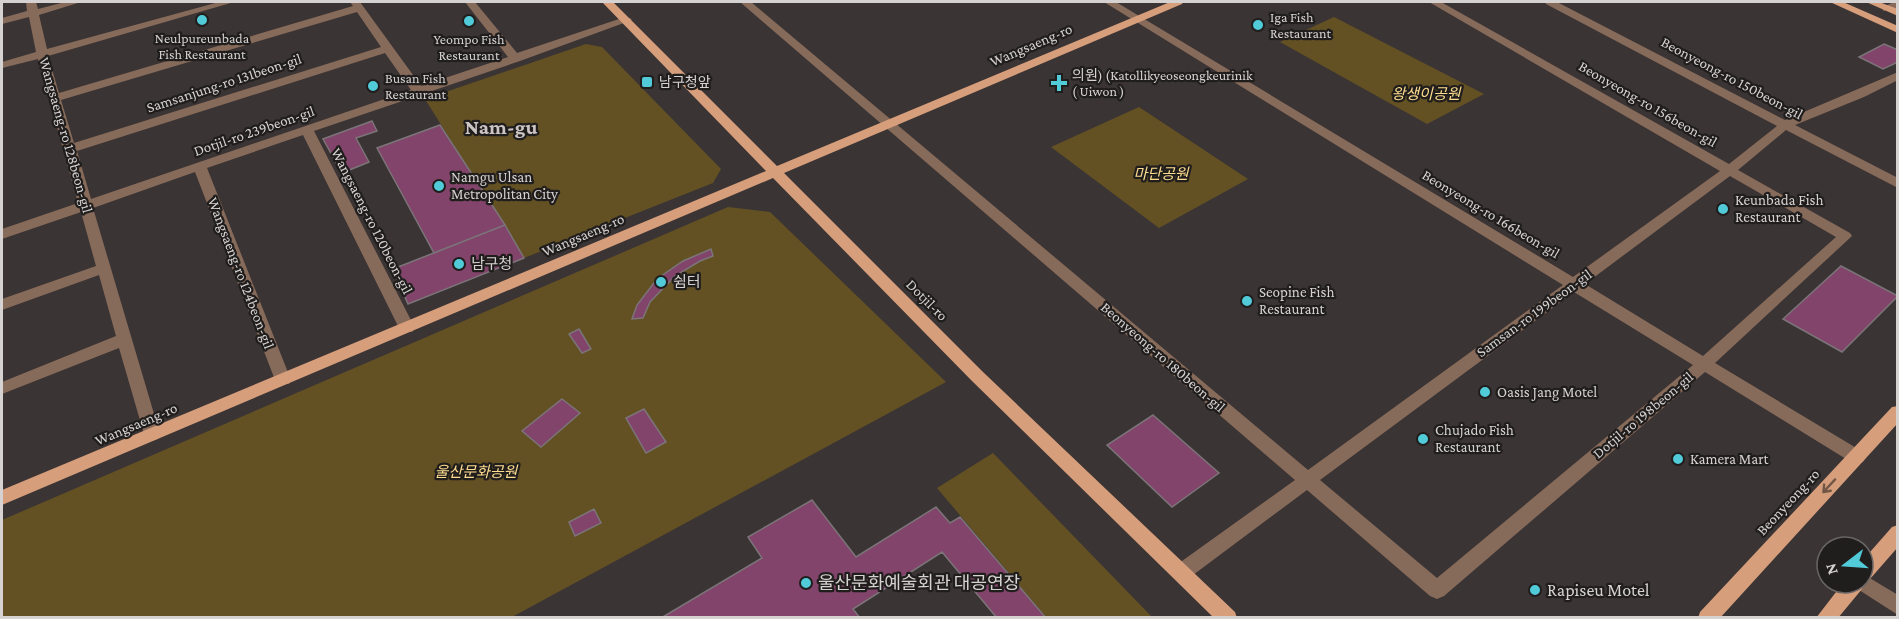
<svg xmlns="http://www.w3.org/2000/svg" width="1899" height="619" viewBox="0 0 1899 619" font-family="'Crimson Pro','Noto Sans KR',serif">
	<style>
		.green { fill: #635124 }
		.building { fill: #82446a; stroke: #7b7478; stroke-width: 1.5 }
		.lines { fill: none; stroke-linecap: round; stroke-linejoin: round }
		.minor { fill: #876b5a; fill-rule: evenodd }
		.major { fill: #d69e7b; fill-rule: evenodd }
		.oneway { stroke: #725747 }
		.poi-dot { fill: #52cbd9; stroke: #201d1d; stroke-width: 2 }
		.labels { text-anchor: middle; stroke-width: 4.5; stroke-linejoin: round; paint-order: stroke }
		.far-poi-label { font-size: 14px; fill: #d7d2d2; stroke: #201d1d; text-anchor: start }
		.street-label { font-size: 15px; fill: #d7d2d2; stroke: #201d1d }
		.park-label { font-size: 15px; font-style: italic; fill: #fddc8f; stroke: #201d1d }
		.poi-label { font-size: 15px; fill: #d7d2d2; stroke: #201d1d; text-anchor: start }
		.near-poi-label { font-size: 18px; fill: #d7d2d2; stroke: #201d1d; text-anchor: start }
		.district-label { font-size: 21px; font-weight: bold; fill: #cdc4c4; stroke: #201d1d }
	</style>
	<rect width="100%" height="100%" fill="#3b3434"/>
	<path class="green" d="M 1334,17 L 1484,94 L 1427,124 L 1280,42 Z
		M 586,44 L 602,47 L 721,169 L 713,183 L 524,258 L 425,99 Z
		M 1139,107 L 1248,179 L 1159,228 L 1051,147 Z
		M 728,207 L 770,212 L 946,382 L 512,617 L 2,617 L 2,520 Z
		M 993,453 L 1152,617 L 1046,617 L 937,488 Z"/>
	<path class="building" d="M 1884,44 L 1898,50 L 1898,62 L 1883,69 L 1859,57 Z
		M 372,121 L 377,131 L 356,138 L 369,162 L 342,173 L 323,139 Z
		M 440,125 L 505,225 L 434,253 L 377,148 Z
		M 505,225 L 524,258 L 408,304 L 393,269 Z
		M 711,249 L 713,256 L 700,261 L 675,276 L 650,302 L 643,318 L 632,319 L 637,305 L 657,279 L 683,261 Z
		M 1841,266 L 1898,296 L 1842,352 L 1783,319 Z
		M 579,329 L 591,349 L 582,353 L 569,334 Z
		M 562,399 L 580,413 L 541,447 L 522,431 Z
		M 644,409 L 666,442 L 646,453 L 626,418 Z
		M 1153,415 L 1219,473 L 1172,507 L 1107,445 Z
		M 812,500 L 856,557 L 936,507 L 950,523 L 960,517 L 1046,618 L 997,618 L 942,552 L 853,609 L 860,618 L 661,618 L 762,558 L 748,537 Z
		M 594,509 L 601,523 L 575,536 L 569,522 Z"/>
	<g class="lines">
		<path class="minor" d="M 26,2 L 36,2 L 38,9 L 65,2 L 81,2 L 39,15 L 47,49 L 219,2 L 234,2 L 48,56 L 59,93 L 353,6 L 350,2 L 360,2 L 421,86 L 508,57 L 465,2 L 475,2 L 517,53 L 622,18 L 630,18 L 632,20 L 520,61 L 314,131 L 415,328 L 412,332 L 402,332 L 399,328 L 303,135 L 207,168 L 291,380 L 289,384 L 277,384 L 275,380 L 195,172 L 93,208 L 160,434 L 158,439 L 152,441 L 146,439 L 144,434 L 119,348 L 2,394 L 2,382 L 116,336 L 99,275 L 2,310 L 2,299 L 96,266 L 81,212 L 2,239 L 2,229 L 78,203 L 38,59 L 2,68 L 2,62 L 36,52 L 29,17 L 2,24 L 2,18 L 27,11 ZM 357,12 L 381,47 L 74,143 L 61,100 ZM 385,53 L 411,90 L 91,199 L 77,151 Z
			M 740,2 L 751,2 L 1308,470 L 1563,285 L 1104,2 L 1116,2 L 1573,277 L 1720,171 L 1429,2 L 1441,2 L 1729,164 L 1777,126 L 1546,4 L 1545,2 L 1557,2 L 1785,120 L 1898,72 L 1898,80 L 1864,97 L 1795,125 L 1898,178 L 1898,188 L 1786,130 L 1738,170 L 1850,233 L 1852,236 L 1715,363 L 1863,452 L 1866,457 L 1863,462 L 1857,464 L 1851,462 L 1705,372 L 1444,596 L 1437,599 L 1430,596 L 1307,490 L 1189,578 L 1182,580 L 1175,578 L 1173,572 L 1175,566 L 1295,480 ZM 1730,176 L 1836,237 L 1703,356 L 1585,284 ZM 1574,292 L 1693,365 L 1437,578 L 1320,480 Z
			M 1894,2 L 1898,2 L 1898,8 L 1883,11 L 1883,7 Z
			M 1863,574 L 1898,595 L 1898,615 L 1856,588 L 1854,583 L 1863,583 Z"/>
		<path class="major" d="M 602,2 L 613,2 L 777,166 L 1170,2 L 1183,2 L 1182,4 L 784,173 L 983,372 L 1235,612 L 1237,618 L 1214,618 L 971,380 L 773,178 L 2,505 L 2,490 L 766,171 Z
			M 1830,2 L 1843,2 L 1898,26 L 1898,33 Z
			M 1866,2 L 1879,2 L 1898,9 L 1898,16 Z
			M 1898,406 L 1898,423 L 1720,618 L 1698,618 L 1700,612 L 1892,407 Z
			M 1898,525 L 1898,547 L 1870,579 L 1864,581 L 1862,589 L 1838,618 L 1816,618 L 1843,583 L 1863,583 L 1863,560 L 1892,527 Z"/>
	</g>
	<defs><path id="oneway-shaft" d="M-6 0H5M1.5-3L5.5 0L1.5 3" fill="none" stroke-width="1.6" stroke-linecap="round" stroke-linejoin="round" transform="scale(1.5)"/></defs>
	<use class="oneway" href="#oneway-shaft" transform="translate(1829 486) rotate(133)"/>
	<g class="poi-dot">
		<circle cx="202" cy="20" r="6"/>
		<circle cx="469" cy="21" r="6"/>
		<circle cx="1258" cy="25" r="6"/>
		<rect x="641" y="76" width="12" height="12" rx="3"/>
		<path d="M1056 74h6v6h6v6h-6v6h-6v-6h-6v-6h6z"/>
		<circle cx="373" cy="86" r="6"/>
		<circle cx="439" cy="186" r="6"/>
		<circle cx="1723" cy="209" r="6"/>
		<circle cx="459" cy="264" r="6"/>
		<circle cx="661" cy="282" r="6"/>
		<circle cx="1247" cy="301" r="6"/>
		<circle cx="1485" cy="392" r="6"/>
		<circle cx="1423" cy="439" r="6"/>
		<circle cx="1678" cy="459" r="6"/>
		<circle cx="806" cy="583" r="6"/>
		<circle cx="1535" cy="590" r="6"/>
	</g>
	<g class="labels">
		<g class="far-poi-label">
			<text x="1270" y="22">Iga Fish<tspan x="1270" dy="16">Restaurant</tspan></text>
			<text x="202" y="43" text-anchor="middle">Neulpureunbada<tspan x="202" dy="16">Fish Restaurant</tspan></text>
			<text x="469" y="44" text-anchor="middle">Yeompo Fish<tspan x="469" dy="16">Restaurant</tspan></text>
			<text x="1072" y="80">의원) (Katollikyeoseongkeurinik<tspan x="1072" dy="16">( Uiwon )</tspan></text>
			<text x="385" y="83">Busan Fish<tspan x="385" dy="16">Restaurant</tspan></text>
			<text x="659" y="87">남구청앞</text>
		</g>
		<g class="street-label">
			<text transform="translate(1031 45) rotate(-23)" y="5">Wangsaeng-ro</text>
			<text transform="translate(1732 78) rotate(28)" y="5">Beonyeong-ro 150beon-gil</text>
			<text transform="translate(224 83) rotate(-18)" y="5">Samsanjung-ro 131beon-gil</text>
			<text transform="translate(1648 104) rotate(30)" y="5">Beonyeong-ro 156beon-gil</text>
			<text transform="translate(254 131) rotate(-19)" y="5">Dotjil-ro 239beon-gil</text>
			<text transform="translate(66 135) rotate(74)" y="5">Wangsaeng-ro 128beon-gil</text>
			<text transform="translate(1491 214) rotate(31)" y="5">Beonyeong-ro 166beon-gil</text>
			<text transform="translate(372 221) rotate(63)" y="5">Wangsaeng-ro 120beon-gil</text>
			<text transform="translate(583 235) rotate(-23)" y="5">Wangsaeng-ro</text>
			<text transform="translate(241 273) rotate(69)" y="5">Wangsaeng-ro 124beon-gil</text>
			<text transform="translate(927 300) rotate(45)" y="5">Dotjil-ro</text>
			<text transform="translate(1534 313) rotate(-36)" y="5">Samsan-ro 199beon-gil</text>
			<text transform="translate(1163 357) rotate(41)" y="5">Beonyeong-ro 180beon-gil</text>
			<text transform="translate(1643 415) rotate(-40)" y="5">Dotjil-ro 198beon-gil</text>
			<text transform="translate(136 424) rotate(-23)" y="5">Wangsaeng-ro</text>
			<text transform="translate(1788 502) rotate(-47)" y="5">Beonyeong-ro</text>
		</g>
		<g class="park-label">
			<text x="1426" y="99">왕생이공원</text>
			<text x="1161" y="179">마단공원</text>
			<text x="476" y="477">울산문화공원</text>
		</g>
		<g class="poi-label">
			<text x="451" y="182">Namgu Ulsan<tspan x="451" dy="17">Metropolitan City</tspan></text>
			<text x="1735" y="205">Keunbada Fish<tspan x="1735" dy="17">Restaurant</tspan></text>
			<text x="471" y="269">남구청</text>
			<text x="673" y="287">쉼터</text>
			<text x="1259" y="297">Seopine Fish<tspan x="1259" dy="17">Restaurant</tspan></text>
			<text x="1497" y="397">Oasis Jang Motel</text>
			<text x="1435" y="435">Chujado Fish<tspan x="1435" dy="17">Restaurant</tspan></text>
			<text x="1690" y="464">Kamera Mart</text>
		</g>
		<g class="near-poi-label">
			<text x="818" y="589">울산문화예술회관 대공연장</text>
			<text x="1547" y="596">Rapiseu Motel</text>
		</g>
		<g class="district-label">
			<text x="501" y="134">Nam-gu</text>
		</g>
	</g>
	<rect width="1899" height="619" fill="none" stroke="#d7d2d2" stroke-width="6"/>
	<g transform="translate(1845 565) rotate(253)"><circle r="28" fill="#201d1d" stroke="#696565" stroke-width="1.5"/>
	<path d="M0-4.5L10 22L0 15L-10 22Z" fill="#52cbd9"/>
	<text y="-9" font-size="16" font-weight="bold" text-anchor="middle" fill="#d7d2d2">N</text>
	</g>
</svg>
